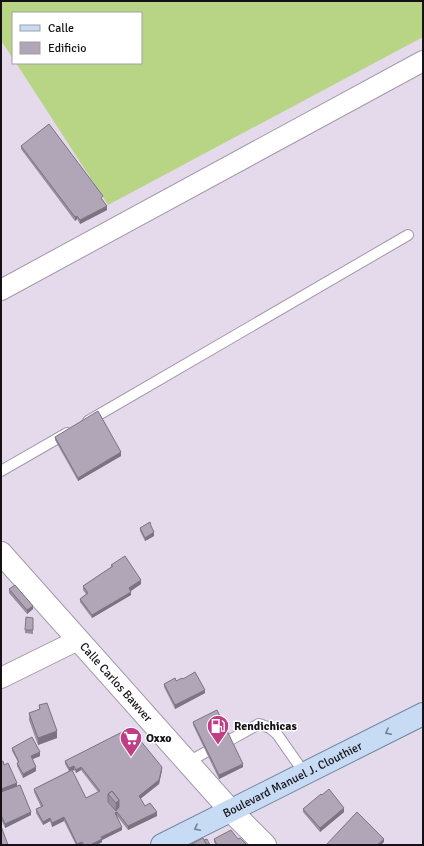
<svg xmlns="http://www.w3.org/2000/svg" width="424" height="846" viewBox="0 0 424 846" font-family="Signika,sans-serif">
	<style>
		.grass { fill: #b8d586 }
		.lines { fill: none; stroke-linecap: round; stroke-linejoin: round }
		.service-casing { stroke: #a399a9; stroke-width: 12 }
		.minor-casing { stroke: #a399a9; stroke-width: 22 }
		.tertiary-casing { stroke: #a399a9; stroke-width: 24 }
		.secondary-casing { stroke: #a399a9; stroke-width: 24 }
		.primary-casing { stroke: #7186a2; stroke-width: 24 }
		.service { stroke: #fff; stroke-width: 10 }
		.minor { stroke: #fff; stroke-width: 20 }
		.tertiary { stroke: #fff; stroke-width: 22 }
		.secondary { stroke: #fff; stroke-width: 22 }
		.primary { stroke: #c7dcf4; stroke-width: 22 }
		.wall { fill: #978f9d; fill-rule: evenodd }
		.shaded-wall { fill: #7b7480 }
		.building { fill: #b0a6b7; stroke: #7b7480; fill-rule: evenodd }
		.oneway { stroke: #778191 }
		.labels { text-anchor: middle; stroke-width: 3; stroke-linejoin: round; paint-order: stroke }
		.street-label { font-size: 12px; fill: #151117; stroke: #fff }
		.poi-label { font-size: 12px; font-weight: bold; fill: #151117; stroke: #fff; text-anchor: start }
	</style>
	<rect width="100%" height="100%" fill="#e4daeb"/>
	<path class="grass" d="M 1,1 L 423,1 L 423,37 L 108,205 L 16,63 L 141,63 L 141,13 L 13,13 L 13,59 L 1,40 Z"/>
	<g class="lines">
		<g class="service-casing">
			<path id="service" d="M 88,421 L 408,235
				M 1,471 L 67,433
				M 230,740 L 259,724 L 270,728 L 277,734 L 305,774
				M 188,762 L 206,752"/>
		</g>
		<g class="minor-casing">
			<path id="minor" d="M 1,290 L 423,61
				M 1,678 L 78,640"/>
		</g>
		<g class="tertiary-casing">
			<g id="tertiary">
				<path id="s1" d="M 1,553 L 231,811"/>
			</g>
		</g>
		<g class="secondary-casing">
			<path id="secondary" d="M 231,811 L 265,845"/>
		</g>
		<g class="primary-casing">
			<g id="primary">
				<path id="s2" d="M 162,845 L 423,714"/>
			</g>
		</g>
		<use href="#service" class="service"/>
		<use href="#minor" class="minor"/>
		<use href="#tertiary" class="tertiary"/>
		<use href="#secondary" class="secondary"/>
		<use href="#primary" class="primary"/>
	</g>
	<path class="wall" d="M 21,146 L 103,200 L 103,201 L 107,210 L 80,224 L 77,219 L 75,221 L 21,149 Z
		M 55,437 L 121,456 L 78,481 L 55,440 Z
		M 140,528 L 154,536 L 145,541 L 140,531 Z
		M 111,565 L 141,584 L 131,591 L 131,595 L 92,618 L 80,602 L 80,599 L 86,594 L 83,590 L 83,586 L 111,567 Z
		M 9,589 L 33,609 L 27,614 L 9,593 Z
		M 33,618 L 33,634 L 25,633 L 25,630 Z
		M 183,679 L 205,693 L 175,709 L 164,687 L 164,684 Z
		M 39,705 L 57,738 L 38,745 L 29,720 L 29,713 L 39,710 Z
		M 193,722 L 243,767 L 219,779 L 193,725 Z
		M 12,748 L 40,756 L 32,759 L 36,771 L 23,778 L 17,766 L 17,763 L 18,762 L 12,751 Z
		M 65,761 L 162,770 L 159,784 L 140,799 L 145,806 L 157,816 L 128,830 L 117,816 L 122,830 L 102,840 L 102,842 L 97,845 L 76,845 L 64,821 L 52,827 L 50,821 L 43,825 L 36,813 L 36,809 L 41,807 L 34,792 L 34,789 L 69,771 L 65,764 ZM 74,770 L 76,773 L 81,770 L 98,792 L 86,798 L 72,771 Z
		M 1,762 L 4,765 L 17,786 L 31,815 L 5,828 L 1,819 Z
		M 322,795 L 344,812 L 320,832 L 303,812 L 303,809 Z
		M 214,839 L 238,839 L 247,845 L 216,845 L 214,842 Z"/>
	<path class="shaded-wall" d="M 107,206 L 107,210 L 80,224 L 80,220 Z
		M 77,216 L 77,219 L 75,221 L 75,217 Z
		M 121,452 L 121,456 L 78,481 L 78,478 Z
		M 154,532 L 154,536 L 145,541 L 145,538 Z
		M 141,580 L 141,584 L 129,592 L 129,588 Z
		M 131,592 L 131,595 L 92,618 L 92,615 Z
		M 33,606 L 33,609 L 27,614 L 27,610 Z
		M 205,690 L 205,693 L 175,709 L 175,705 Z
		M 57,731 L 57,738 L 38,745 L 38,738 Z
		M 40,752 L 40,756 L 31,760 L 31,756 Z
		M 243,764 L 243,767 L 219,779 L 219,775 Z
		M 74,766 L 74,770 L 69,772 L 69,768 Z
		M 36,767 L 36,771 L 23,778 L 23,774 Z
		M 81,767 L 81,770 L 76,773 L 76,770 Z
		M 162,767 L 162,770 L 159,784 L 139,800 L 139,796 Z
		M 17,783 L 17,786 L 1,792 L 1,789 Z
		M 119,800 L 119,811 L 117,813 L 117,816 L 115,816 L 116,803 Z
		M 344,808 L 344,812 L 320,832 L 320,828 Z
		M 31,812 L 31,815 L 5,828 L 5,824 Z
		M 157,812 L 157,816 L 128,830 L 128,826 Z
		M 64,817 L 64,821 L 52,827 L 52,823 Z
		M 50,818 L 50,821 L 43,825 L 43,822 Z
		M 122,827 L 122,830 L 102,840 L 102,842 L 97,845 L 90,845 L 101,837 Z
		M 384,839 L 384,842 L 381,845 L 377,845 Z
		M 82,842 L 82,845 L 77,845 L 77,844 Z"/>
	<path class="building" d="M 49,124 L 103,196 L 101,198 L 107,206 L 80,220 L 77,216 L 75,217 L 21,146 Z
		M 98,411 L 121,452 L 78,478 L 55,437 Z
		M 150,522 L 151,526 L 154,532 L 145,538 L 140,528 Z
		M 125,556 L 141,580 L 129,588 L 131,592 L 92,615 L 80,599 L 88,593 L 83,586 L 113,566 L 111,565 Z
		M 15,585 L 33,606 L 27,610 L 9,589 Z
		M 26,617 L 33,618 L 33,630 L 25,630 Z
		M 195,672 L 205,690 L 175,705 L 164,684 L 175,678 L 176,681 L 182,678 L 183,679 Z
		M 47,703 L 57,731 L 38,738 L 29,713 L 40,709 L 39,705 Z
		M 217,710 L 243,764 L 219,775 L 193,722 Z
		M 130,728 L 162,767 L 159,780 L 139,796 L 145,806 L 150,803 L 157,812 L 128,826 L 117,812 L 115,813 L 122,827 L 101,837 L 102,839 L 90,845 L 84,845 L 82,842 L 77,844 L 64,817 L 52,823 L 50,818 L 43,822 L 36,809 L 43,806 L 34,789 L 72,770 L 86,798 L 100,791 L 81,767 L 76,770 L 74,766 L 69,768 L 65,761 ZM 112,791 L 119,800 L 119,807 L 116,811 L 108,802 L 108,794 Z
		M 32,737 L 40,752 L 31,756 L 36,767 L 23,774 L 17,763 L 19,762 L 12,748 Z
		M 3,761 L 4,765 L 8,763 L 17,783 L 1,789 L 1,762 Z
		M 20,785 L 31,812 L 5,824 L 1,815 L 1,792 Z
		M 329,789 L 344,808 L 320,828 L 303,809 L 321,794 L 322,795 Z
		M 112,791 L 119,800 L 116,803 L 108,794 Z
		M 357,812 L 384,839 L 377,845 L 326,845 Z
		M 1,826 L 8,845 L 1,845 Z
		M 231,830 L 238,839 L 240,838 L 247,845 L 217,845 L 214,839 Z
		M 203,838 L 207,845 L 190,845 Z
		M 207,839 L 210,845 L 207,845 L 204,840 Z"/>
	<defs><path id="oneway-chevron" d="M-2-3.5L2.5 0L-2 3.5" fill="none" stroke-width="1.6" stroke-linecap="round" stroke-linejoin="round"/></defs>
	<g class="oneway">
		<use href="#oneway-chevron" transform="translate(388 732) rotate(153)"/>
		<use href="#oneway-chevron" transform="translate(197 828) rotate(153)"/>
	</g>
	<defs>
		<g id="fuel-pin" transform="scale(1.15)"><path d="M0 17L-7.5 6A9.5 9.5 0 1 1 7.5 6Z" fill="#c03e85" stroke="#fff"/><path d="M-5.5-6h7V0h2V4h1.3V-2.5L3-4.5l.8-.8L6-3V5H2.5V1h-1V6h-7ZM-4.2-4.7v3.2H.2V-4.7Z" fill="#fff"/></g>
		<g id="supermarket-pin" transform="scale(1.15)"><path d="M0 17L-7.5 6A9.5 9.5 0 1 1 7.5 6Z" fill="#c03e85" stroke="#fff"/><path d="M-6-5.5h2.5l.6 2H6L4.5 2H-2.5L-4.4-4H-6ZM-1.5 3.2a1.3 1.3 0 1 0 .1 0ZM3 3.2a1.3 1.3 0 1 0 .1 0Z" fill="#fff"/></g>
	</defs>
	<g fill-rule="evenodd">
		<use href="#fuel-pin" x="218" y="726"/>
		<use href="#supermarket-pin" x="131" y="738"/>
	</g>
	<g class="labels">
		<g class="street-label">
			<text dy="4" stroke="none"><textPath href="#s1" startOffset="173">Calle Carlos Bawver</textPath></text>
			<text dy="4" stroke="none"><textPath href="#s2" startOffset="146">Boulevard Manuel J. Clouthier</textPath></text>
		</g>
		<g class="poi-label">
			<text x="234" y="730">Rendichicas</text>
			<text x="146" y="742">Oxxo</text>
		</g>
	</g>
	<rect width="424" height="846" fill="none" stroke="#151117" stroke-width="4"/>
	<rect x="12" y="12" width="130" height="52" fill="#ffffff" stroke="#a1a0a2"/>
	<rect x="20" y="25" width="20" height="6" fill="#c7dcf4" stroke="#a1a0a2"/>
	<text x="48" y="32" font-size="12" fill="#151117">Calle</text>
	<rect x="20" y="42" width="20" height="12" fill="#b0a6b7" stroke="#a1a0a2"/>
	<text x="48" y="52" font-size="12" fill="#151117">Edificio</text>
</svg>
